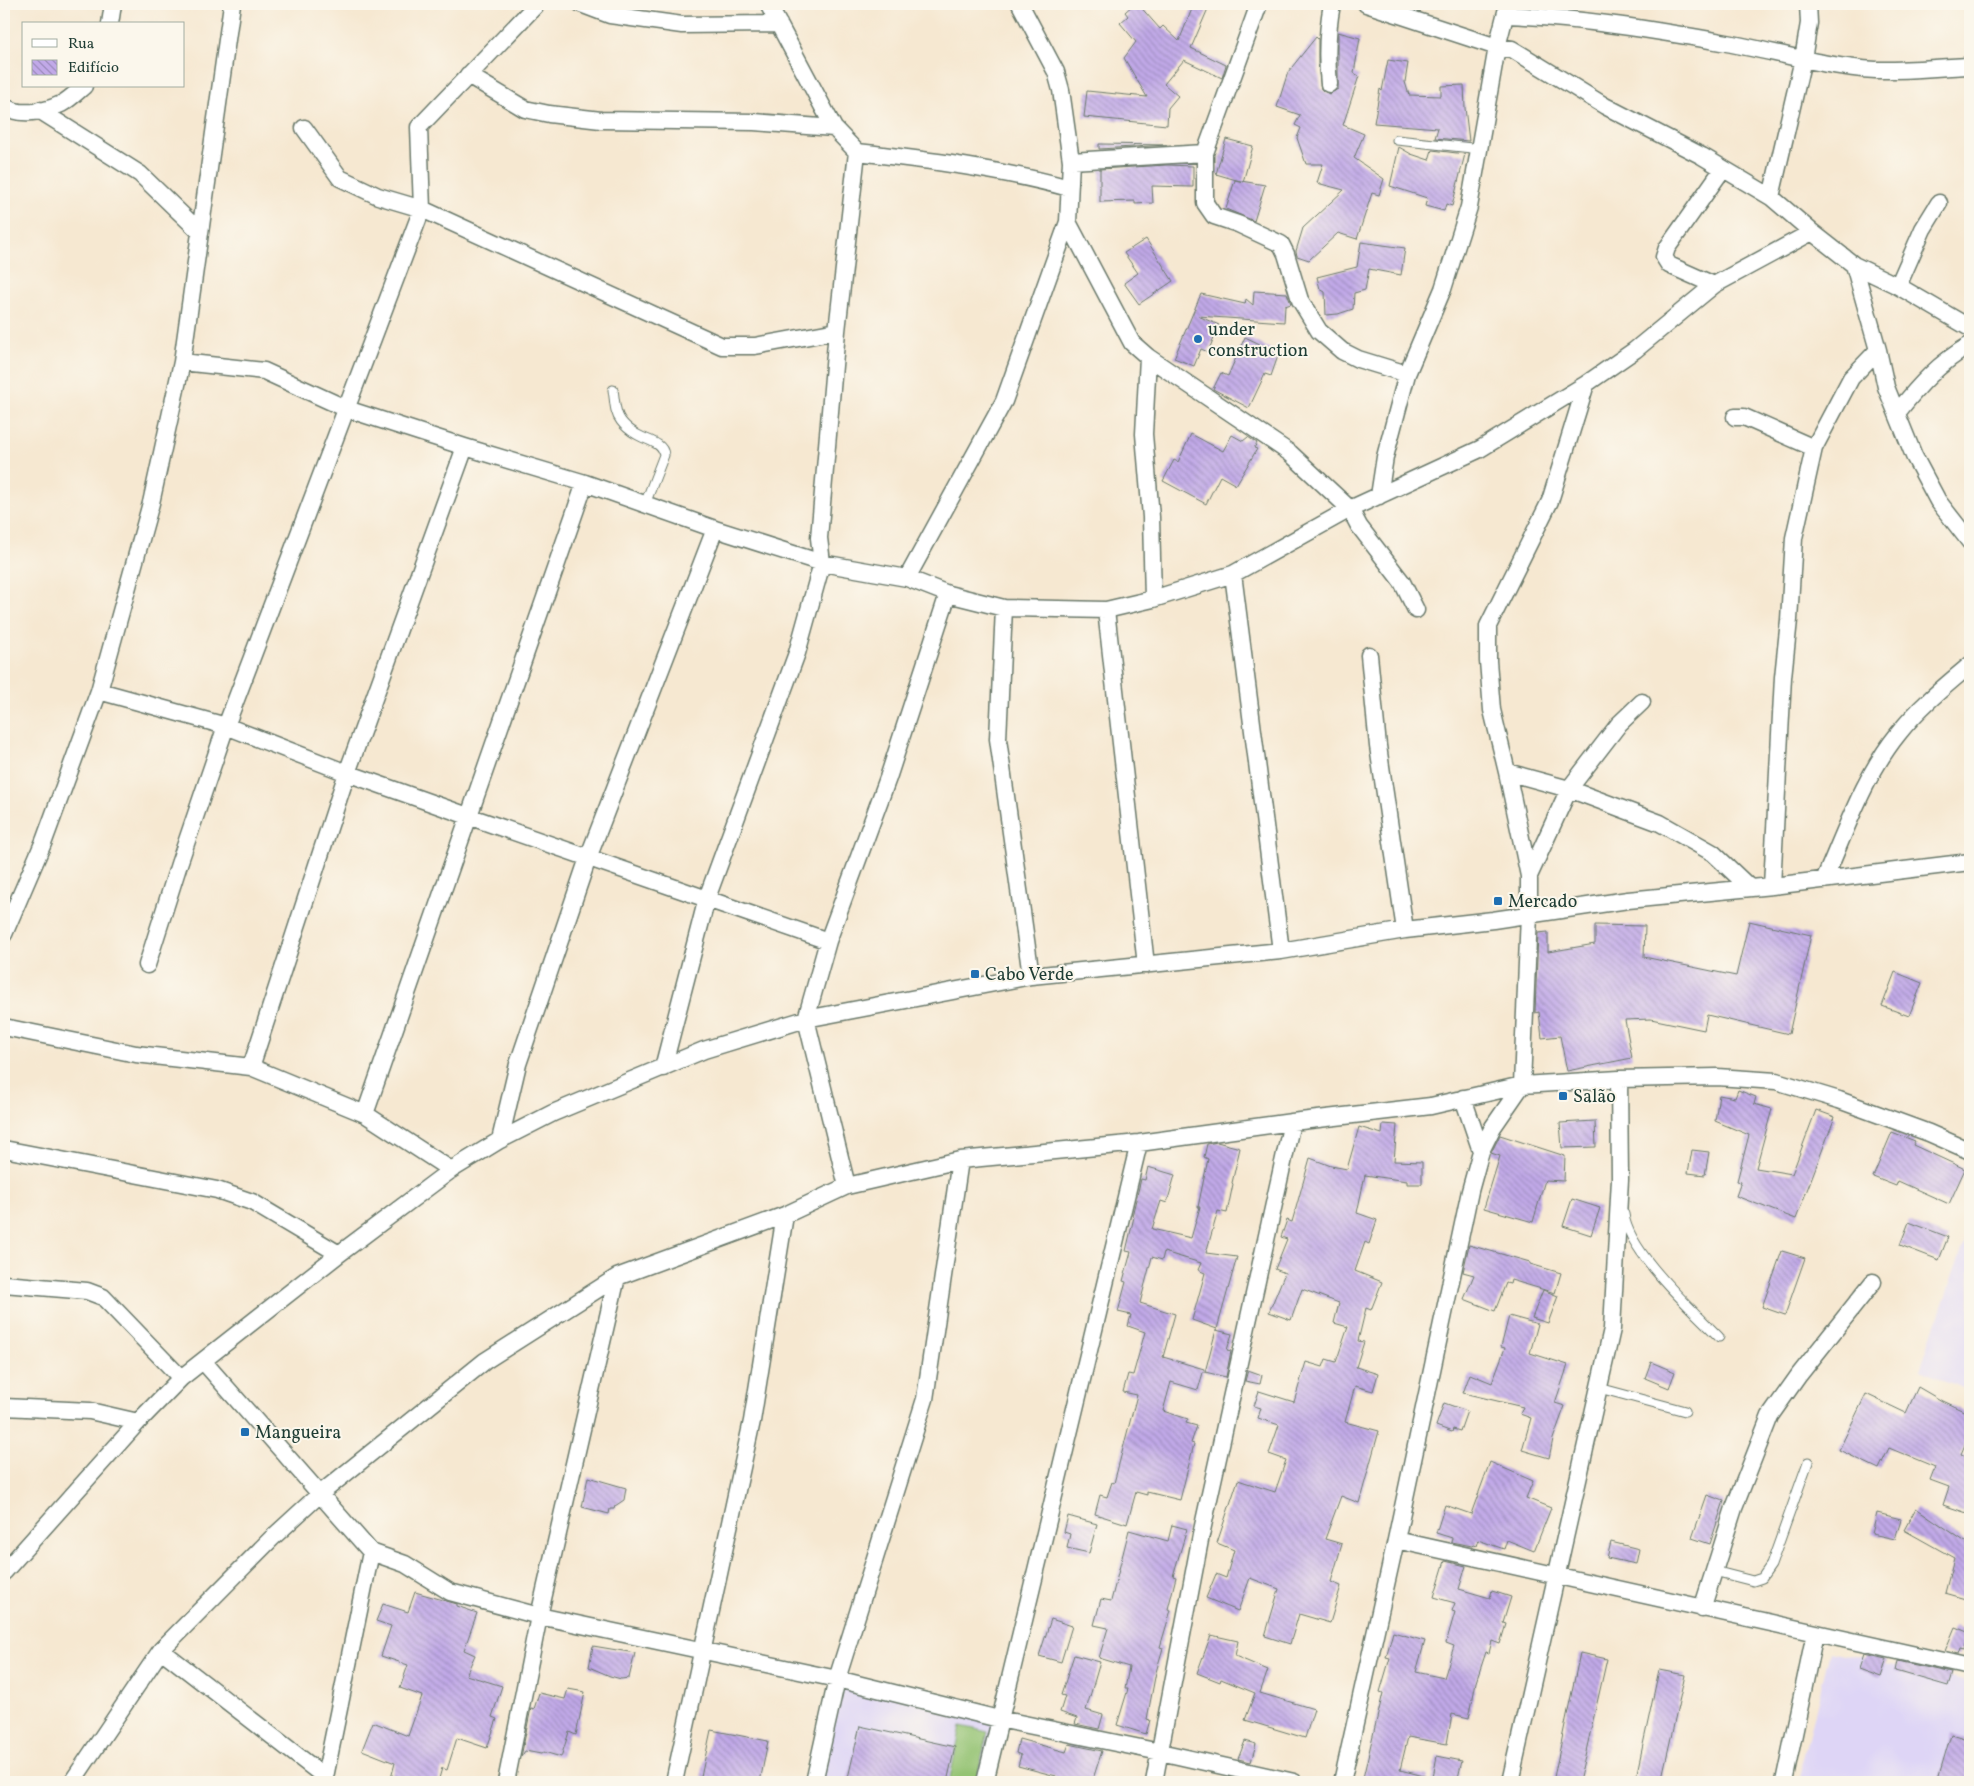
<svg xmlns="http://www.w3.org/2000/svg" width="1974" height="1786" viewBox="0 0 1974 1786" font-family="Vollkorn,serif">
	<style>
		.built { fill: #ded5f6 }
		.park { fill: #94c373; stroke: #5a8054 }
		.building { fill: url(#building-back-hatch) }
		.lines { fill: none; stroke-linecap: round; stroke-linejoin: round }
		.service-casing { stroke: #6a796b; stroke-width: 11 }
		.minor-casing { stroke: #6a796b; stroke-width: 19 }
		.service { stroke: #fff; stroke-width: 9 }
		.minor { stroke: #fff; stroke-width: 16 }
		.poi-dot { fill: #1f6fb2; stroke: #fbf7ec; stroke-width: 2 }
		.labels { text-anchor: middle; stroke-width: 4; stroke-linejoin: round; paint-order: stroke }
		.poi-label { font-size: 18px; fill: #1f3d34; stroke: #fbf7ec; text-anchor: start }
	</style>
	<defs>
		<pattern id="building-back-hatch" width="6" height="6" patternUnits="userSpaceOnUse" patternTransform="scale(1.25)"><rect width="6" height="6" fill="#c1a9e8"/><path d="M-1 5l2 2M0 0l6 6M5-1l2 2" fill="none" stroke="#9c8bbd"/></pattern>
	</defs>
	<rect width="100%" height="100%" fill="#fbf7ec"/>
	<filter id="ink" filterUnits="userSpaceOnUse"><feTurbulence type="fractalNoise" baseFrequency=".02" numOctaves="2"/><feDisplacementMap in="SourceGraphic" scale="10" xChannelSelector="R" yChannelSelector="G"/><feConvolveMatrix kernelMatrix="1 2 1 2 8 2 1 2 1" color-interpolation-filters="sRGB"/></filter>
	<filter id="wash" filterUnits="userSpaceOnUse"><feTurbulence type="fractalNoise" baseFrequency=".0096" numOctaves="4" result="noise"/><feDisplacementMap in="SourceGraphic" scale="20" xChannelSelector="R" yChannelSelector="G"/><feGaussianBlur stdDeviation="1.12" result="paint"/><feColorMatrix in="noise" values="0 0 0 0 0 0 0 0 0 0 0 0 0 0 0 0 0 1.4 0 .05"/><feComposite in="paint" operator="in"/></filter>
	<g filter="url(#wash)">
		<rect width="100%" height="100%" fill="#f6e8d1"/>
		<path class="built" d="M 1970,1226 L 1970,1391 L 1920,1370 Z
			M 1830,1651 L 1970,1681 L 1970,1782 L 1798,1782 Z
			M 837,1679 L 999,1719 L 985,1782 L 814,1782 Z"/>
		<path class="park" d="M 961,1726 L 988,1732 L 976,1782 L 949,1782 Z"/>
		<g id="blocks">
			<path class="building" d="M 1134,4 L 1138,4 L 1160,29 L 1163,26 L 1179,41 L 1194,4 L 1210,4 L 1191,48 L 1226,65 L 1222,78 L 1184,60 L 1164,84 L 1178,96 L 1168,108 L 1167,125 L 1084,117 L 1087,91 L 1147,97 L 1124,58 L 1136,42 L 1120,23 L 1128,16 L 1125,12 Z
				M 1338,32 L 1360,38 L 1354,73 L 1359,76 L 1343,125 L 1364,134 L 1354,158 L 1384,179 L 1379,195 L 1372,193 L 1357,239 L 1338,233 L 1309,260 L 1297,256 L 1296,251 L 1303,228 L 1344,190 L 1317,183 L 1323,164 L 1306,164 L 1297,138 L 1301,128 L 1295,125 L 1300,115 L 1277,107 L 1288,72 L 1316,37 L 1318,39 L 1318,64 L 1321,89 L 1329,94 L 1338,89 Z
				M 1388,60 L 1408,63 L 1405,82 L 1409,95 L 1441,96 L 1441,86 L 1464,85 L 1465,108 L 1469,141 L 1435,138 L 1438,128 L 1374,123 L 1380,89 L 1382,91 Z
				M 1226,139 L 1253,146 L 1243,182 L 1216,174 Z
				M 1099,144 L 1167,145 L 1099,149 Z
				M 1399,147 L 1411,154 L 1429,160 L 1432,150 L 1465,154 L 1452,206 L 1446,204 L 1444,211 L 1425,206 L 1427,198 L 1390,186 Z
				M 1167,165 L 1193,166 L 1193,187 L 1152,186 L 1153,203 L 1135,204 L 1135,201 L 1100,202 L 1100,169 Z
				M 1235,180 L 1265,185 L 1254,221 L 1226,209 Z
				M 1146,239 L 1173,281 L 1139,304 L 1124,283 L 1138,273 L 1124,253 Z
				M 1361,242 L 1405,248 L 1401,275 L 1369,269 L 1365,290 L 1354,293 L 1353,309 L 1338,314 L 1326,315 L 1325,292 L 1320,289 L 1317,277 L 1357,267 Z
				M 1254,291 L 1287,293 L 1291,304 L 1285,306 L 1284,322 L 1198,316 L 1219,325 L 1208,352 L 1201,349 L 1194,366 L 1174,358 L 1201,294 L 1245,304 L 1246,299 L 1253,305 Z
				M 1245,337 L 1279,353 L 1271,376 L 1265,374 L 1249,408 L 1213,389 L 1221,373 L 1228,376 Z
				M 1191,434 L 1223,451 L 1232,435 L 1243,441 L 1248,437 L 1257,443 L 1254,448 L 1257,449 L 1236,485 L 1220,476 L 1206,504 L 1163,481 L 1174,460 L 1178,462 Z
				M 1749,921 L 1811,935 L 1789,1034 L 1707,1015 L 1704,1030 L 1651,1019 L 1625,1020 L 1632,1058 L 1567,1071 L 1560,1036 L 1542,1038 L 1539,1012 L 1535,1013 L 1538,933 L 1548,932 L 1548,952 L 1595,944 L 1595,925 L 1645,926 L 1644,957 L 1736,976 Z
				M 1895,972 L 1922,983 L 1909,1016 L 1882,1006 Z
				M 1738,1090 L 1756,1097 L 1754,1104 L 1772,1109 L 1756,1168 L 1792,1174 L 1816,1110 L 1835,1117 L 1796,1219 L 1736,1196 L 1741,1182 L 1737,1181 L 1749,1135 L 1715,1121 L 1719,1095 L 1735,1098 Z
				M 1595,1121 L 1596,1147 L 1562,1148 L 1560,1123 Z
				M 1383,1124 L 1397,1125 L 1394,1161 L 1422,1162 L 1422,1184 L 1407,1184 L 1407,1181 L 1365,1175 L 1357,1213 L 1377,1220 L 1369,1244 L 1365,1242 L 1355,1271 L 1382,1282 L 1371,1310 L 1366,1308 L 1358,1341 L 1364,1342 L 1356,1367 L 1378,1374 L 1373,1391 L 1355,1386 L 1345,1422 L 1379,1431 L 1359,1503 L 1341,1496 L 1325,1539 L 1342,1544 L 1331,1582 L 1341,1586 L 1330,1623 L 1299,1614 L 1290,1644 L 1265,1636 L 1279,1589 L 1250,1578 L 1238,1611 L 1206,1598 L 1216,1574 L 1226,1578 L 1234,1550 L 1217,1543 L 1238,1480 L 1275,1492 L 1286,1460 L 1269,1454 L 1279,1425 L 1258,1418 L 1261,1408 L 1254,1406 L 1259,1391 L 1294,1402 L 1306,1362 L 1323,1367 L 1326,1359 L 1336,1362 L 1348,1327 L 1334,1323 L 1339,1303 L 1302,1289 L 1291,1320 L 1269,1312 L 1285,1273 L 1275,1269 L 1287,1239 L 1281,1237 L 1287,1220 L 1292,1222 L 1310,1158 L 1331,1166 L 1347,1169 L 1359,1127 L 1382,1134 Z
				M 1892,1132 L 1915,1141 L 1913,1145 L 1965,1169 L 1949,1204 L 1898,1181 L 1896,1186 L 1873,1177 Z
				M 1500,1135 L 1565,1156 L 1564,1181 L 1545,1180 L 1533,1222 L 1484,1208 L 1500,1156 L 1491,1153 Z
				M 1217,1142 L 1240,1148 L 1232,1183 L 1233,1184 L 1227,1213 L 1218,1211 L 1206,1253 L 1237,1257 L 1217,1329 L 1192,1320 L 1205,1273 L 1198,1270 L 1201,1263 L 1164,1252 L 1162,1260 L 1152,1257 L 1140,1303 L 1175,1314 L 1163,1357 L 1204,1369 L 1198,1390 L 1171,1382 L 1163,1411 L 1188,1419 L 1186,1423 L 1197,1426 L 1191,1443 L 1194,1444 L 1180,1500 L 1147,1492 L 1147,1495 L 1136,1492 L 1127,1524 L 1095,1514 L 1100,1495 L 1107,1497 L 1112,1482 L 1114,1483 L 1137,1395 L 1123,1392 L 1128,1374 L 1133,1375 L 1145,1332 L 1128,1326 L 1131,1315 L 1118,1312 L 1126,1282 L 1123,1281 L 1131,1252 L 1126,1251 L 1134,1217 L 1132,1216 L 1141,1179 L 1145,1180 L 1148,1167 L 1175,1175 L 1167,1203 L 1161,1201 L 1152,1229 L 1191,1238 L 1200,1207 L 1198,1207 L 1208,1159 L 1204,1157 L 1207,1144 Z
				M 1692,1150 L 1709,1152 L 1705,1175 L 1688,1173 Z
				M 1572,1199 L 1600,1208 L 1591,1235 L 1563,1226 Z
				M 1909,1222 L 1948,1237 L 1939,1260 L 1900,1245 Z
				M 1469,1245 L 1530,1262 L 1530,1264 L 1561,1273 L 1555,1293 L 1511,1280 L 1510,1284 L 1506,1283 L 1495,1311 L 1464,1299 L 1474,1275 L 1463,1272 Z
				M 1782,1251 L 1805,1258 L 1785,1315 L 1762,1307 Z
				M 1543,1290 L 1558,1296 L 1548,1323 L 1532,1318 Z
				M 1509,1316 L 1538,1324 L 1530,1353 L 1568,1365 L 1555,1403 L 1565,1406 L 1553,1439 L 1549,1458 L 1522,1450 L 1531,1418 L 1520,1414 L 1523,1407 L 1463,1393 L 1470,1374 L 1492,1383 L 1505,1348 L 1501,1347 Z
				M 1216,1330 L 1232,1334 L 1227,1350 L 1231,1351 L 1226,1377 L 1205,1372 Z
				M 1651,1362 L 1675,1372 L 1669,1388 L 1645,1378 Z
				M 1248,1370 L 1262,1375 L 1260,1384 L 1245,1381 Z
				M 1918,1387 L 1942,1401 L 1970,1414 L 1970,1433 L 1961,1454 L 1970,1458 L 1970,1514 L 1943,1505 L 1949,1487 L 1930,1480 L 1935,1467 L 1889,1448 L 1879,1469 L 1839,1450 L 1866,1394 L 1906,1413 Z
				M 1444,1403 L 1467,1411 L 1460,1431 L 1453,1429 L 1452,1432 L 1436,1426 Z
				M 1490,1462 L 1533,1481 L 1526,1498 L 1551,1508 L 1534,1551 L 1507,1540 L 1504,1549 L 1478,1540 L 1476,1546 L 1473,1545 L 1472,1546 L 1451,1542 L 1452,1538 L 1436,1533 L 1445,1505 L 1471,1514 Z
				M 588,1477 L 626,1488 L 624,1500 L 615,1506 L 614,1509 L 610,1509 L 609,1514 L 582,1507 Z
				M 1707,1495 L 1724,1501 L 1710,1544 L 1692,1538 Z
				M 1916,1508 L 1970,1545 L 1970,1600 L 1945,1593 L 1954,1558 L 1904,1530 Z
				M 1877,1513 L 1901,1519 L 1895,1539 L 1872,1534 Z
				M 1068,1516 L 1097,1524 L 1089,1553 L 1067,1548 L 1070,1534 L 1064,1532 Z
				M 1172,1525 L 1187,1529 L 1173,1576 L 1176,1577 L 1168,1609 L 1171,1610 L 1160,1647 L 1163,1648 L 1156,1672 L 1147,1719 L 1150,1720 L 1146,1734 L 1117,1725 L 1128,1689 L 1125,1689 L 1129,1667 L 1099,1658 L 1108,1628 L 1094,1625 L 1101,1599 L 1111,1601 L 1129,1530 L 1168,1541 Z
				M 1611,1542 L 1639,1549 L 1636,1564 L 1607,1558 Z
				M 1445,1561 L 1466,1566 L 1459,1589 L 1490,1598 L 1492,1591 L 1511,1597 L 1503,1623 L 1506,1624 L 1500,1644 L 1492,1641 L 1489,1653 L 1486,1652 L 1476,1682 L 1469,1718 L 1452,1714 L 1447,1744 L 1408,1737 L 1400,1770 L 1428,1777 L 1427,1782 L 1362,1782 L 1383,1693 L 1380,1692 L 1390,1658 L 1386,1657 L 1393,1632 L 1425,1641 L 1416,1672 L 1444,1678 L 1454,1646 L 1446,1643 L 1455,1612 L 1452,1611 L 1455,1603 L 1434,1597 Z
				M 415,1592 L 457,1604 L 457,1606 L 477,1613 L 464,1650 L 475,1655 L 466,1675 L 502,1686 L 492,1717 L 497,1719 L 487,1748 L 457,1738 L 447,1770 L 442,1768 L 438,1782 L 390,1782 L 395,1763 L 362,1750 L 373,1722 L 408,1736 L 422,1696 L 400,1688 L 408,1665 L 381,1656 L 391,1626 L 376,1621 L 383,1604 L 408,1612 Z
				M 1051,1619 L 1072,1626 L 1061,1662 L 1039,1656 Z
				M 1955,1627 L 1970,1633 L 1964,1649 L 1960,1648 L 1958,1654 L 1945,1651 Z
				M 1211,1635 L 1238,1641 L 1235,1656 L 1268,1670 L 1260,1693 L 1314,1709 L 1305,1738 L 1245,1720 L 1255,1693 L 1221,1679 L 1220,1682 L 1197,1673 Z
				M 593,1646 L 635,1653 L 629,1678 L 621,1679 L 610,1676 L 589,1667 Z
				M 1580,1653 L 1607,1659 L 1579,1782 L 1553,1782 Z
				M 1864,1654 L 1887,1659 L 1881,1677 L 1859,1669 Z
				M 1074,1655 L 1100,1662 L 1086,1710 L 1103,1715 L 1099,1729 L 1075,1724 L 1077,1718 L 1060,1712 L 1065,1696 L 1061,1695 Z
				M 1898,1661 L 1952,1673 L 1948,1686 L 1896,1671 Z
				M 1659,1670 L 1685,1675 L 1661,1782 L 1635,1782 Z
				M 568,1689 L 585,1692 L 576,1735 L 569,1732 L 561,1757 L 544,1752 L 541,1754 L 525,1751 L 521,1757 L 531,1708 L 534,1709 L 539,1693 L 565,1699 Z
				M 860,1726 L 955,1747 L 947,1782 L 847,1782 Z
				M 711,1730 L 768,1741 L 760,1782 L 708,1782 L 701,1777 Z
				M 1951,1734 L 1970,1740 L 1970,1782 L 1937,1782 Z
				M 1019,1739 L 1066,1752 L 1069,1744 L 1102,1751 L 1092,1782 L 1054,1782 L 1056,1776 L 1018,1766 L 1021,1755 L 1016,1753 Z
				M 1245,1741 L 1256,1744 L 1251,1762 L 1238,1759 Z
				M 1437,1756 L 1462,1761 L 1457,1782 L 1432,1782 Z"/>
		</g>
	</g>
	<g filter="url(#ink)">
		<use href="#blocks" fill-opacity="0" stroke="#6a796b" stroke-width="1"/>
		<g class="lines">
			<g class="service-casing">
				<path id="service" d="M 1397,140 L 1481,149
					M 613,390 C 615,400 614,412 621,421 C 624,425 631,431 636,434 C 645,440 663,442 664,455 L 645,504
					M 1624,1214 C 1628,1252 1692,1309 1719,1337
					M 1599,1388 L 1685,1411
					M 1714,1571 L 1753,1581 L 1762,1578 L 1771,1565 L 1808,1462"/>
			</g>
			<g class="minor-casing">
				<path id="minor" d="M 581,4 L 610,15 L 682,25 L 779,24
					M 1259,4 L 1205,153 L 1205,203 L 1214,216 L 1238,224 L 1281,244 L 1286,254 L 1300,300 L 1319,331 L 1342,351 L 1358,359 L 1407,374
					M 1366,4 L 1497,47 L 1512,49 L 1605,106 L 1702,156 L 1771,197 L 1812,232 L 1854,265 L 1898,286 L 1970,328
					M 1506,15 C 1580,18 1654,30 1727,43 C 1776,52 1826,67 1876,70 C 1907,71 1939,67 1970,66
					M 110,24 L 113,4
					M 468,75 L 525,109 L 549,114 L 601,120 L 754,122 L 834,128
					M 1329,84 C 1326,57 1327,31 1332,4
					M 4,106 C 20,117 44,112 61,104 C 69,100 77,92 84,86
					M 39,110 L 140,174 L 200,232
					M 304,128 L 340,178 L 378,196 L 422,209 L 722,346 L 755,346 L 837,331
					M 857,152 C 928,160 999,169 1069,188
					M 1071,161 L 1205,153
					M 1771,197 L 1803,59 L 1809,23 L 1808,4
					M 1068,222 L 1132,343 L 1148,357 L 1290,453 L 1350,509 L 1359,526 L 1402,582 L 1416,610
					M 1854,265 L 1878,350 L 1886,387 L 1914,456 L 1938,501 L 1970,542
					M 1714,285 L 1669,265 L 1664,257 L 1667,248 L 1722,170
					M 1898,286 L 1923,229 L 1939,203
					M 1148,357 L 1144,434 L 1151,517 L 1153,599
					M 182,362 L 264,371 L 347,409 L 465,447 L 585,483 L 715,529 L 822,563 L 907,578 L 948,594 L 1004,608 L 1106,610 L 1153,599 L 1233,574 L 1350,509 L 1480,449 L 1586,384 L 1635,350 L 1714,285 L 1812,232
					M 1897,413 C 1919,385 1939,363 1970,345
					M 1735,417 L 1744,417 L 1814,448
					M 1379,496 L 1385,457 L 1407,374 L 1443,289 L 1469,207 L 1497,47 L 1508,4
					M 1233,574 L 1281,951
					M 907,578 L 1004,401 L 1068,222 L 1071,161 L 1061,90 L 1056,72 L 1020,4
					M 1004,608 L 998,739 L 1031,976
					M 1106,610 L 1146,965
					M 1369,655 L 1378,746 L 1405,930
					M 99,691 L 226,726 L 347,773 L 468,816 L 828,941
					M 1507,772 L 1569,789 L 1660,823 L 1713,853 L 1750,888
					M 1529,876 L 1569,789 L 1619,724 L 1642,702
					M 1824,880 C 1846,830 1864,776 1898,734 C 1919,707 1945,686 1970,665
					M 1772,886 L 1783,677 L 1789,620 L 1794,538 L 1814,448 L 1851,378 L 1878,350
					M 4,934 L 44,841 L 99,691 L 151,503 L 182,362 L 232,4
					M 147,965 L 179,864 L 226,726 L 422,209 L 419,127 L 537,4
					M 4,1027 L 136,1054 L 251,1067 L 365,1114 L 451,1170
					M 251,1067 L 347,773 L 465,447
					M 663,1068 L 707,898 L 797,653 L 822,563 L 819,538 L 837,331 L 857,152 L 834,128 L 768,4
					M 1463,1098 L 1481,1151
					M 365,1114 L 585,483
					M 500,1140 L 518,1064 L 588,858 L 715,529
					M 4,1149 L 217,1190 L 252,1202 L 339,1254
					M 847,1186 L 806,1019 L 828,941 L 888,778 L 948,594
					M 4,1284 L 87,1291 L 103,1297 L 181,1378
					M 203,1361 L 371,1552 L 405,1564 L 450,1592 L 539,1616 L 837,1679 L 999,1719 L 1160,1752 L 1294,1782
					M 4,1407 L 90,1411 L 138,1422
					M 1396,1540 C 1588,1582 1779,1625 1970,1667
					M 4,1572 L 138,1422 L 181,1378 L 339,1254 L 451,1170 L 500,1140 L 553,1113 L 704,1050 L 806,1019 L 1031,976 L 1281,951 L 1405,930 L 1493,920 L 1628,900 L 1772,886 L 1970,862
					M 1702,1609 L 1734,1508 L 1770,1416 L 1799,1375 L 1873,1282
					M 161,1650 L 325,1777
					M 72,1782 L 161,1650 L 272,1538 L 320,1494 L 485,1361 L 617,1277 L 785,1215 L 847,1186 L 960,1160 L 1139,1143 L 1292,1122 L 1431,1106 L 1522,1085 L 1619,1079 L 1717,1077 L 1776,1081 L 1839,1100 L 1929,1133 L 1970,1151
					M 324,1782 L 371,1552
					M 506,1782 L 539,1616 L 617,1277
					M 674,1782 L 752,1421 L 785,1215
					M 814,1782 L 837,1679 L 925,1399 L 960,1160
					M 985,1782 L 1139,1143
					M 1154,1782 L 1201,1535 L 1292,1122
					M 1342,1782 L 1396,1540 L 1470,1191 L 1481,1151 L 1493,1127 L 1522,1085 L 1529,914 L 1529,876 L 1507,772 L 1492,710 L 1488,661 L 1488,626 L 1550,501 L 1586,384
					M 1510,1782 L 1612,1329 L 1620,1179 L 1619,1079
					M 1784,1782 L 1815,1633"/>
			</g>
			<use href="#service" class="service"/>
			<use href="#minor" class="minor"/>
		</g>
	</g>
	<g class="poi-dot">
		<circle cx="1198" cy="339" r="5"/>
		<rect x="1493" y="896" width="10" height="10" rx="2.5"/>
		<rect x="970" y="969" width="10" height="10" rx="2.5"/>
		<rect x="1558" y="1091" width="10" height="10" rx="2.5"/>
		<rect x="240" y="1427" width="10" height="10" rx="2.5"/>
	</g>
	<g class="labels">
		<g class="poi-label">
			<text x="1208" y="335">under<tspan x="1208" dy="21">construction</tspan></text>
			<text x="1508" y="907">Mercado</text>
			<text x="985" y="980">Cabo Verde</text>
			<text x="1573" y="1102">Salão</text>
			<text x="255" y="1438">Mangueira</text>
		</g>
	</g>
	<rect width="1974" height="1786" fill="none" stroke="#fbf7ec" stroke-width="20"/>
	<rect x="22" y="22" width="162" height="65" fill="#fbf7ec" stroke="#a3ada2"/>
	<rect x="32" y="39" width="25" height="8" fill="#ffffff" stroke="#a3ada2"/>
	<text x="68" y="48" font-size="15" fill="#1f3d34">Rua</text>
	<rect x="32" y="60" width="25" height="15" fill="url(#building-back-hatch)" stroke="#a3ada2"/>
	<text x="68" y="72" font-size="15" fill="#1f3d34">Edifício</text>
</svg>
